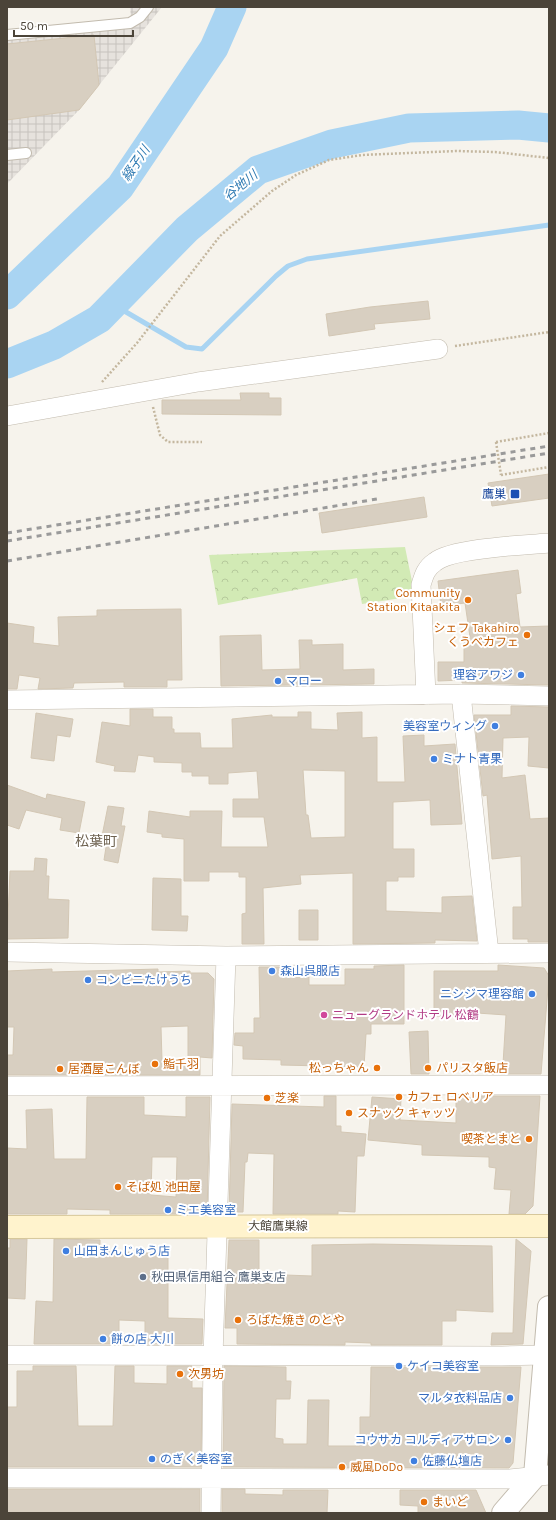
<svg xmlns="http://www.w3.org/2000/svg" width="556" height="1520" viewBox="0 0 556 1520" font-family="Karla,'Noto Sans JP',sans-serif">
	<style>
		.industrial { fill: url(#industrial-grid) }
		.park { fill: url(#park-crowns) }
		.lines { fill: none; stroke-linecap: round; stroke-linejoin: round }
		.stream { stroke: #a9d4f2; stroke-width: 5 }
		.river { stroke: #a9d4f2; stroke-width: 29 }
		.building { fill: #d8cfc1; stroke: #d3c7b4; fill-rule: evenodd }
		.service-casing { stroke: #c2bbae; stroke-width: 12 }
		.minor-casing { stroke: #c2bbae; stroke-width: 20 }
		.tertiary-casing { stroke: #c2bbae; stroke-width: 24 }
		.secondary-casing { stroke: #d6c79b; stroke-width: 24 }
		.path { stroke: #c4b79f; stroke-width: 2.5; stroke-dasharray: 2 2; stroke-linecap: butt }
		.service { stroke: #fff; stroke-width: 10 }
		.minor { stroke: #fff; stroke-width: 19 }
		.tertiary { stroke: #fff; stroke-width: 22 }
		.secondary { stroke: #fff3cd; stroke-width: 22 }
		.rail { stroke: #9a9a9a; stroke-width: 3; stroke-dasharray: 5 5; stroke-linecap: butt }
		.path-bridge { stroke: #c4b79f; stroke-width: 2.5; stroke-dasharray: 2 2; stroke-linecap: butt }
		.transit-dot { fill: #1a4fb4; stroke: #fff; stroke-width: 1.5 }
		.food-dot { fill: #e8710a; stroke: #fff; stroke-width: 1.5 }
		.shop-dot { fill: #3f7fe0; stroke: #fff; stroke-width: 1.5 }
		.hotel-dot { fill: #d1479c; stroke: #fff; stroke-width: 1.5 }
		.service-dot { fill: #5c6f8a; stroke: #fff; stroke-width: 1.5 }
		.labels { text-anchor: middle; stroke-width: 4; stroke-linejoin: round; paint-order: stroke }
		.transit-label { font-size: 12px; fill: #164399; stroke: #fff; text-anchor: end }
		.food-label { font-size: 12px; fill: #c56008; stroke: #fff; text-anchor: start }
		.shop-label { font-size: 12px; fill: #366cbe; stroke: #fff; text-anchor: start }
		.hotel-label { font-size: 12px; fill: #b23c85; stroke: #fff; text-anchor: start }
		.street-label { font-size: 12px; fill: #4b4439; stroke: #fff }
		.service-label { font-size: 12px; fill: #4e5e75; stroke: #fff; text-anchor: start }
		.water-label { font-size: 13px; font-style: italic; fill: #2e7ab2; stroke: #fff }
		.quarter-label { font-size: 14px; fill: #6e6250; stroke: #fff }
	</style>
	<defs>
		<pattern id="industrial-grid" width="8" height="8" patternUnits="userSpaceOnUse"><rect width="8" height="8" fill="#e6e2dd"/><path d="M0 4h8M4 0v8" fill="none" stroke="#c7c3be"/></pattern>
		<pattern id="park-crowns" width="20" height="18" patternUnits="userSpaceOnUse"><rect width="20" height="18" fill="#d2eab5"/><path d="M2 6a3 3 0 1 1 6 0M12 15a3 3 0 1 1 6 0" fill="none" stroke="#b6ca9c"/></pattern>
	</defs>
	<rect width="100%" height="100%" fill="#f6f3ec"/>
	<path class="industrial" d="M 130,7 L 162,7 L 79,110 L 7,184 L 7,30 L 131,18 Z"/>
	<path class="park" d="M 405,547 L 415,596 L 362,604 L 357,578 L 218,605 L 209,555 Z"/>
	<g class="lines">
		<path class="stream" d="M 114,305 L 186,347 L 202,349 L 276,276 L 288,266 L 307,259 L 549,225"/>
		<path class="river" d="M 7,295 L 120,187 L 214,48 L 232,7
			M 7,364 L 54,345 L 99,319 L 187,229 L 258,170 L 332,144 L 409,128 L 518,125 L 549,128"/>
	</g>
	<path class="building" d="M 94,35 L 99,85 L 79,110 L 7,120 L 7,44 Z
		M 428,301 L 430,319 L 374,324 L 375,329 L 329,336 L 326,314 L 370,307 Z
		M 240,393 L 269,393 L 269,398 L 281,398 L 281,415 L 162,414 L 162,400 L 241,400 Z
		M 549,474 L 549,498 L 492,506 L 488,483 Z
		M 424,497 L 427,517 L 322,533 L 319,513 Z
		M 518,570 L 521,593 L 516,594 L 520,627 L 549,626 L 549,685 L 462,683 L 462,680 L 438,681 L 438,662 L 464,662 L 464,637 L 470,637 L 465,603 L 441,606 L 438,581 Z
		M 181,609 L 182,680 L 167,680 L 167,687 L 124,687 L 124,682 L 74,683 L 73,688 L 38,689 L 40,678 L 19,675 L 17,689 L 7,689 L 7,623 L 34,627 L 33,643 L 59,646 L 58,617 L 97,616 L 97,610 Z
		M 261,635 L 262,670 L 300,669 L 299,640 L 312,640 L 312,645 L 343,644 L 343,670 L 374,669 L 374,684 L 221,686 L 220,636 Z
		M 511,706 L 549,707 L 549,768 L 528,766 L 529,737 L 503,738 L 502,778 L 525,775 L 530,819 L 549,818 L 549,942 L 528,942 L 528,939 L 513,939 L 513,907 L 522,907 L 521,856 L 492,859 L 487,795 L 483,796 L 474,715 L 511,715 Z
		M 130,709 L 153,709 L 153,717 L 172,717 L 172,729 L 174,729 L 174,733 L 200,733 L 201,748 L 233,748 L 232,719 L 272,715 L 272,717 L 298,717 L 298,712 L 311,712 L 311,729 L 338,730 L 337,713 L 362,712 L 362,738 L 377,737 L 377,782 L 405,782 L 403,736 L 424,735 L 424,746 L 455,744 L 462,824 L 431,825 L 430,800 L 393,802 L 393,849 L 414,849 L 414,877 L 398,877 L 398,881 L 386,881 L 386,911 L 442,913 L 442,897 L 472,896 L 477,941 L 435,940 L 435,943 L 353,944 L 353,873 L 300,875 L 301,884 L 263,888 L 264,944 L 242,944 L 242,914 L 246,913 L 246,877 L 239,877 L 239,872 L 209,872 L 209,881 L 184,881 L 184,839 L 162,837 L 162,834 L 147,832 L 149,811 L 190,817 L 190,811 L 222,811 L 221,847 L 268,847 L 264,817 L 233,817 L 233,799 L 259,799 L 257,771 L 228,773 L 228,784 L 209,784 L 209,776 L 192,776 L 192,772 L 182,772 L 182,763 L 154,762 L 154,757 L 138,755 L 135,772 L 114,771 L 115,766 L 96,762 L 102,722 L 130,726 ZM 303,770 L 345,771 L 345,837 L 311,838 L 308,815 L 306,815 Z
		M 36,713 L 73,719 L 70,737 L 57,735 L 54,761 L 31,758 Z
		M 7,785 L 46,799 L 47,794 L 85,802 L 79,833 L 60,830 L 62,818 L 26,810 L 19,829 L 7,825 Z
		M 108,806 L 124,808 L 121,826 L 125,826 L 118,863 L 104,860 L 106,847 L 100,846 Z
		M 35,858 L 47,859 L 46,876 L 49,876 L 48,899 L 69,900 L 68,938 L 7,939 L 10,871 L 34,871 Z
		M 153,878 L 181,879 L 181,916 L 188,916 L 187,931 L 152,930 Z
		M 299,910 L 318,910 L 318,940 L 299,940 Z
		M 404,965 L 404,1024 L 371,1024 L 371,1034 L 366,1034 L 364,1067 L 281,1065 L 281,1060 L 243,1059 L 243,1046 L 234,1045 L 235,1033 L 254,1033 L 254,1018 L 260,1018 L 259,967 L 309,967 L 309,985 L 345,985 L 345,969 L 374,969 L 374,966 Z
		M 498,965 L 544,968 L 549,976 L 541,1074 L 490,1074 L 491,1063 L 503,1064 L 506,1015 L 477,1013 L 477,1016 L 434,1016 L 434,971 L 498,971 Z
		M 52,969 L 52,972 L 158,969 L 158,972 L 190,971 L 190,973 L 208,973 L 214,979 L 212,1058 L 200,1057 L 200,1075 L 7,1075 L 7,1055 L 13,1055 L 14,1027 L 7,1027 L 7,971 ZM 188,1026 L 188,1061 L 162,1061 L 161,1027 Z
		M 428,1031 L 429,1074 L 411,1074 L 409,1032 Z
		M 324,1096 L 336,1096 L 336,1126 L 341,1126 L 341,1132 L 366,1134 L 364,1156 L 357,1156 L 355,1212 L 338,1211 L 338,1214 L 273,1214 L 274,1154 L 248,1153 L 247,1162 L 245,1162 L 243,1212 L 229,1212 L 232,1104 L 324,1107 Z
		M 474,1096 L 540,1096 L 533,1206 L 525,1214 L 509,1214 L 511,1190 L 494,1189 L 496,1168 L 489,1167 L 489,1157 L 422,1155 L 422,1145 L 368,1140 L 372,1097 L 401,1099 L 400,1120 L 456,1123 L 456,1097 L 474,1098 Z
		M 87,1097 L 144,1097 L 144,1115 L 186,1117 L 186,1097 L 210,1097 L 207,1214 L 110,1214 L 110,1210 L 67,1209 L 67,1214 L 7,1214 L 7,1148 L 27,1149 L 26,1110 L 52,1109 L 54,1159 L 86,1159 ZM 152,1157 L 177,1157 L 176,1197 L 151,1195 Z
		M 10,1239 L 27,1239 L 25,1299 L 7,1298 L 7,1248 L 10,1248 Z
		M 54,1239 L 100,1240 L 100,1251 L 168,1254 L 168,1318 L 203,1319 L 202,1344 L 145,1344 L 145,1321 L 119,1320 L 119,1344 L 34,1344 L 36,1301 L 53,1302 Z
		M 516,1239 L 531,1251 L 523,1344 L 491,1345 L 492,1333 L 513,1333 Z
		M 229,1240 L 259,1240 L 259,1274 L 312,1276 L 312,1245 L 373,1244 L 492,1246 L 493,1312 L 456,1310 L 456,1321 L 442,1321 L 442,1345 L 371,1345 L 371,1343 L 345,1342 L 345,1345 L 237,1344 L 237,1328 L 225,1328 Z
		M 33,1366 L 76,1366 L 78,1426 L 113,1426 L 115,1366 L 134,1366 L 134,1383 L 167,1384 L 167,1366 L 192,1366 L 192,1388 L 202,1388 L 201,1467 L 7,1467 L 7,1407 L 17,1407 L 17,1371 L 33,1371 Z
		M 224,1366 L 286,1367 L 286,1381 L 291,1381 L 290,1399 L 276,1399 L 275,1438 L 283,1439 L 283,1444 L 307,1444 L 308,1400 L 329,1400 L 328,1446 L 360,1446 L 360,1417 L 370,1417 L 371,1367 L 521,1367 L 513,1463 L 509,1468 L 223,1467 Z
		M 7,1489 L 200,1489 L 200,1513 L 7,1513 Z
		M 222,1489 L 245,1489 L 245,1494 L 283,1495 L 283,1490 L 328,1490 L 327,1513 L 222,1513 Z
		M 400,1490 L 476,1490 L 486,1513 L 418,1513 L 418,1506 L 400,1505 Z"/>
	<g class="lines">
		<g class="service-casing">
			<path id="service" d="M 7,35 L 130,23 L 140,17 L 148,7
				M 7,155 L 26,153"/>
		</g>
		<g class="minor-casing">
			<path id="minor" d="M 7,416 L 198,382 L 438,349
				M 461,694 L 489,953
				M 426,695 L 421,585 C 424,575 426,568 435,562 C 452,548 525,545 549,543
				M 7,700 L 461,694 L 549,696
				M 7,952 L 226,956 L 549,953
				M 7,1086 L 549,1085
				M 7,1355 L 502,1356 L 545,1355 L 549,1352
				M 7,1478 L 510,1479 L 549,1475
				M 211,1513 L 213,1357 L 226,956"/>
		</g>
		<g class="tertiary-casing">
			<path id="tertiary" d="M 503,1513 L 535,1476 L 549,1307"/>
		</g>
		<g class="secondary-casing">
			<path id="secondary" d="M 7,1227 L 549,1226"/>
		</g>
		<path class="path" d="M 455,346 L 549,332
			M 102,382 L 137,343 L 220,236 L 272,191 L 296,175 L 329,160 L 362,155 L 456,151 L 495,152 L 549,158
			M 153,407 L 160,435 L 168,442 L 202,442
			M 496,442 L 549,433
			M 501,475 L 549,467"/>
		<use href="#service" class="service"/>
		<use href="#minor" class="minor"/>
		<use href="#tertiary" class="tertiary"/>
		<use href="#secondary" class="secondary"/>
		<path class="rail" d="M 7,533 L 549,446
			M 7,541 L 549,453
			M 7,561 L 377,499"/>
		<path class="path-bridge" d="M 496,442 L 501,475"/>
	</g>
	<rect class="transit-dot" x="510" y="489" width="10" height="10" rx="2"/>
	<g class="food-dot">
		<circle cx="468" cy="600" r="4"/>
		<circle cx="527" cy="635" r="4"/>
		<circle cx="155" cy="1064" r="4"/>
		<circle cx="377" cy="1068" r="4"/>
		<circle cx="428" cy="1068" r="4"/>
		<circle cx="60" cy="1069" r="4"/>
		<circle cx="399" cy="1097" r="4"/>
		<circle cx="267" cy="1098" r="4"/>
		<circle cx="349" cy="1113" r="4"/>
		<circle cx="529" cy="1139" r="4"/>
		<circle cx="118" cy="1187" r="4"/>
		<circle cx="238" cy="1320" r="4"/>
		<circle cx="180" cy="1374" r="4"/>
		<circle cx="342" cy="1467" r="4"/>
		<circle cx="424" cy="1502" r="4"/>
	</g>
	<g class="shop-dot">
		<circle cx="521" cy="675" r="4"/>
		<circle cx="278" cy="681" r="4"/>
		<circle cx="495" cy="726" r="4"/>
		<circle cx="434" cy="759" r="4"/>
		<circle cx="272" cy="971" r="4"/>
		<circle cx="88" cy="980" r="4"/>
		<circle cx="532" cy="994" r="4"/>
		<circle cx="168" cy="1210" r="4"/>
		<circle cx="66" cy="1251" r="4"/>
		<circle cx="103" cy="1339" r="4"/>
		<circle cx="399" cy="1366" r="4"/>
		<circle cx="510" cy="1398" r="4"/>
		<circle cx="508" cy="1440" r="4"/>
		<circle cx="152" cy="1459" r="4"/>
		<circle cx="414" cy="1461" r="4"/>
	</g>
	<circle class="hotel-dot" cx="324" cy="1015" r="4"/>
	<circle class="service-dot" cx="143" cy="1277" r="4"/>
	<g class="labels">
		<g class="transit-label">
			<text x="506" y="498">鷹巣</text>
		</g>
		<g class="food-label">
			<text x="460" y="597" text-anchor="end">Community<tspan x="460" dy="14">Station Kitaakita</tspan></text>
			<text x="519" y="632" text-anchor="end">シェフ Takahiro<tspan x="519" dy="14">くうべカフェ</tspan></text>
			<text x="163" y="1068">鮨千羽</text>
			<text x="369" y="1072" text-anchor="end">松っちゃん</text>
			<text x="436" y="1072">パリスタ飯店</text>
			<text x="68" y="1073">居酒屋こんぼ</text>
			<text x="407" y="1101">カフェ ロベリア</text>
			<text x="275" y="1102">芝楽</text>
			<text x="357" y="1117">スナック キャッツ</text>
			<text x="521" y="1143" text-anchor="end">喫茶とまと</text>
			<text x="126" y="1191">そば処 池田屋</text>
			<text x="246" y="1324">ろばた焼き のとや</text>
			<text x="188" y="1378">次男坊</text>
			<text x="350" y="1471">威風DoDo</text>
			<text x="432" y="1506">まいど</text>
		</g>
		<g class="shop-label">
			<text x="513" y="679" text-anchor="end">理容アワジ</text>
			<text x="286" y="685">マロー</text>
			<text x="487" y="730" text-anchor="end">美容室ウィング</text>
			<text x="442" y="763">ミナト青果</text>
			<text x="280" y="975">森山呉服店</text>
			<text x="96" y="984">コンビニたけうち</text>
			<text x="524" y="998" text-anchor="end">ニシジマ理容館</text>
			<text x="176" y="1214">ミエ美容室</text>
			<text x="74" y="1255">山田まんじゅう店</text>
			<text x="111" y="1343">餅の店 大川</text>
			<text x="407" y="1370">ケイコ美容室</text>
			<text x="502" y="1402" text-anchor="end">マルタ衣料品店</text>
			<text x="500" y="1444" text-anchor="end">コウサカ コルディアサロン</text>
			<text x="160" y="1463">のぎく美容室</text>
			<text x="422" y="1465">佐藤仏壇店</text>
		</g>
		<g class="hotel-label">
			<text x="332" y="1019">ニューグランドホテル 松鶴</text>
		</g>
		<g class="street-label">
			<text x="278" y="1230">大館鷹巣線</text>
		</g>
		<g class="service-label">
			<text x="151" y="1281">秋田県信用組合 鷹巣支店</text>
		</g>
		<g class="water-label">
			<text transform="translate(135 163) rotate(-56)" y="5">綴子川</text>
			<text transform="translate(240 185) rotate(-39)" y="5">谷地川</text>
		</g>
		<g class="quarter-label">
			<text x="96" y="846">松葉町</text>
		</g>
	</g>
	<rect width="556" height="1520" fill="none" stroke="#4b4439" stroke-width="16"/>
	<path d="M14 30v6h119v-6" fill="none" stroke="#4b4439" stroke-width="2"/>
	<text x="20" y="30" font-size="12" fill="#4b4439" stroke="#ffffff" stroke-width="3" paint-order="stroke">50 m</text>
</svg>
